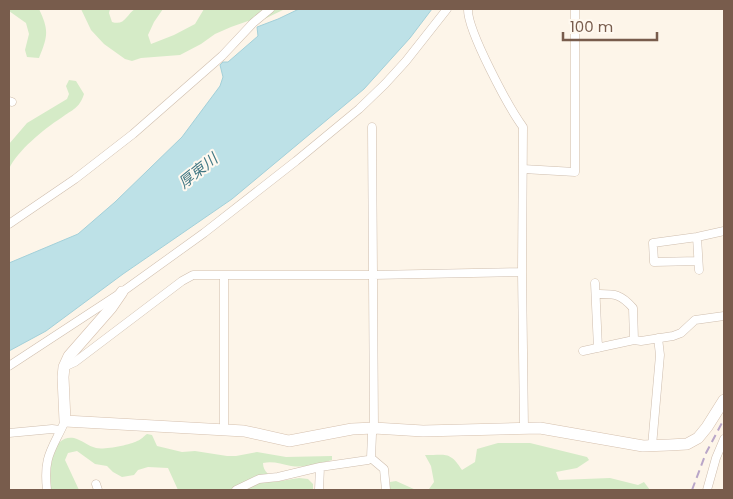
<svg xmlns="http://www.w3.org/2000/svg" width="733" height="499" viewBox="0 0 733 499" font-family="Poppins,'Noto Sans JP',sans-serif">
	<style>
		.green { fill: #d5ebc7 }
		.water { fill: #bde1e7; stroke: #a3d0d9 }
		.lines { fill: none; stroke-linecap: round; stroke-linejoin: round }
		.street-casing { stroke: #cfbeae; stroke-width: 9 }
		.secondary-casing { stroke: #d5c0ae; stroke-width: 12 }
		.street { stroke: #fff; stroke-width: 8 }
		.secondary { stroke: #fff; stroke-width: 11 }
		.rail { stroke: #b9a6c8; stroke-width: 2; stroke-dasharray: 8 5; stroke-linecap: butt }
		.labels { text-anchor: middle; stroke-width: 4; stroke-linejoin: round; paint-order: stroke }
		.water-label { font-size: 15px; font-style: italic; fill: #427884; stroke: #fff9f0 }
	</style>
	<rect width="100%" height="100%" fill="#fdf5e9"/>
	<path class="green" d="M 9,9 L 39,9 C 49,30 48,36 39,58 L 27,57 L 25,50 L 29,34 L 26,23 L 9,11 Z
		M 81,9 L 110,9 L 109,13 L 112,22 C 125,26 126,15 135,9 L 163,9 L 154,22 L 148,35 L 151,44 L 174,35 L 195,24 L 204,9 L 285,9 L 258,22 L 248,21 L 231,27 L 215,34 L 201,44 L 180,55 L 141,58 L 132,61 L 125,59 L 104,44 L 91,30 Z
		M 69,80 L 76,81 L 84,94 C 79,109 73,109 61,118 C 44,129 17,151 9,169 L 9,144 L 27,123 L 67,99 L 69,94 L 66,86 Z
		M 147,434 L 152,435 L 157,446 L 182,452 L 195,451 L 227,456 L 236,456 L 257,452 L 286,457 L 332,456 L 332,460 C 318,464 306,468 291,466 C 281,464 273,461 263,463 C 263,473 271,474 274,482 L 299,478 L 308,479 L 313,484 L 313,490 L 178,490 L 168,468 L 148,467 L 138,470 L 134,475 L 122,477 L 113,472 L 107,466 L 95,464 L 77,451 L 68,453 L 65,460 L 79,490 L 51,490 C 49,474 49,434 74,438 C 82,440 88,446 96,448 C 104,450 130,445 137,441 C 141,440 144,436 147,434 Z
		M 498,443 L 530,443 L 587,457 L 589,460 L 577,468 L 556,472 L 559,480 L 610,478 L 638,485 L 644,482 L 650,490 L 426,490 L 429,489 L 434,482 L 431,466 L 425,455 C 446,455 450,451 462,470 L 475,462 L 477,449 Z
		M 396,481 L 416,490 L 390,490 L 390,482 Z"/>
	<path class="water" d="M 299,9 L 432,9 L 410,38 L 364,89 L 232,199 L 123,274 L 46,331 L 9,351 L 9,263 L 78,234 L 115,202 L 182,137 L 220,86 L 223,77 L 220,65 L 223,62 L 228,62 L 258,36 L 257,27 L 278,19 Z"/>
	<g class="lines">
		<g class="street-casing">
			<path id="street" d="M 468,9 C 467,30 509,108 523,127 L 522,272 L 524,429
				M 9,101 L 12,102
				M 523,169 L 575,172 L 575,9
				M 9,224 L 75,179 L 133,134 L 222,56 L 253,23 L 270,9
				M 697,237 L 699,270
				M 698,261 L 654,262 L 653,243 L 697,237 L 724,231
				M 224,276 L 224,430
				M 595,283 L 598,348
				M 596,294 C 614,294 620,293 633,308 L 634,340
				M 583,351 L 634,340 L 641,341 L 673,336 L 681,333 L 695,320 L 724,316
				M 9,366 L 122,292 L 204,233 L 296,161 L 359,109 L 385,84 L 406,61 L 447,9
				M 64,367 L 75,362 L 182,281 L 193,275 L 373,275 L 522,272
				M 9,433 L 52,429 L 60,430
				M 652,446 L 660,355 L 658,338
				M 371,458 L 384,469 L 386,490
				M 96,484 L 98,490
				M 47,490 C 43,456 52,450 65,421
				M 236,490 L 259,479 L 278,477 L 320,467 L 368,460 L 371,458 L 372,434 L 374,428 L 372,127
				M 319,490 L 320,467
				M 707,490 L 716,458 L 724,439"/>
		</g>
		<g class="secondary-casing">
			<path id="secondary" d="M 122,292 L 111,308 L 69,356 L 64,367 L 63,377 L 65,421 L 244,431 L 289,441 L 352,429 L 374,428 L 423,431 L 540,428 L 643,446 L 669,445 L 687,444 L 698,438 L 707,427 L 724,400"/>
		</g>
		<use href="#street" class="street"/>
		<use href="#secondary" class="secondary"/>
		<path class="rail" d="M 692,490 L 706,453 L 724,419"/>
	</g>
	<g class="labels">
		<g class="water-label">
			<text transform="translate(198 171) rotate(-39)" y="5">厚東川</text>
		</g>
	</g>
	<rect width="733" height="499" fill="none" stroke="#785c4c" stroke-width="20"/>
	<path d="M563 32v8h94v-8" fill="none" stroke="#785c4c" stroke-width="2.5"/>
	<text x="570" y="32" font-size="15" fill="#785c4c" stroke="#fff9f0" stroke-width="4" paint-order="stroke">100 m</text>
</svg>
